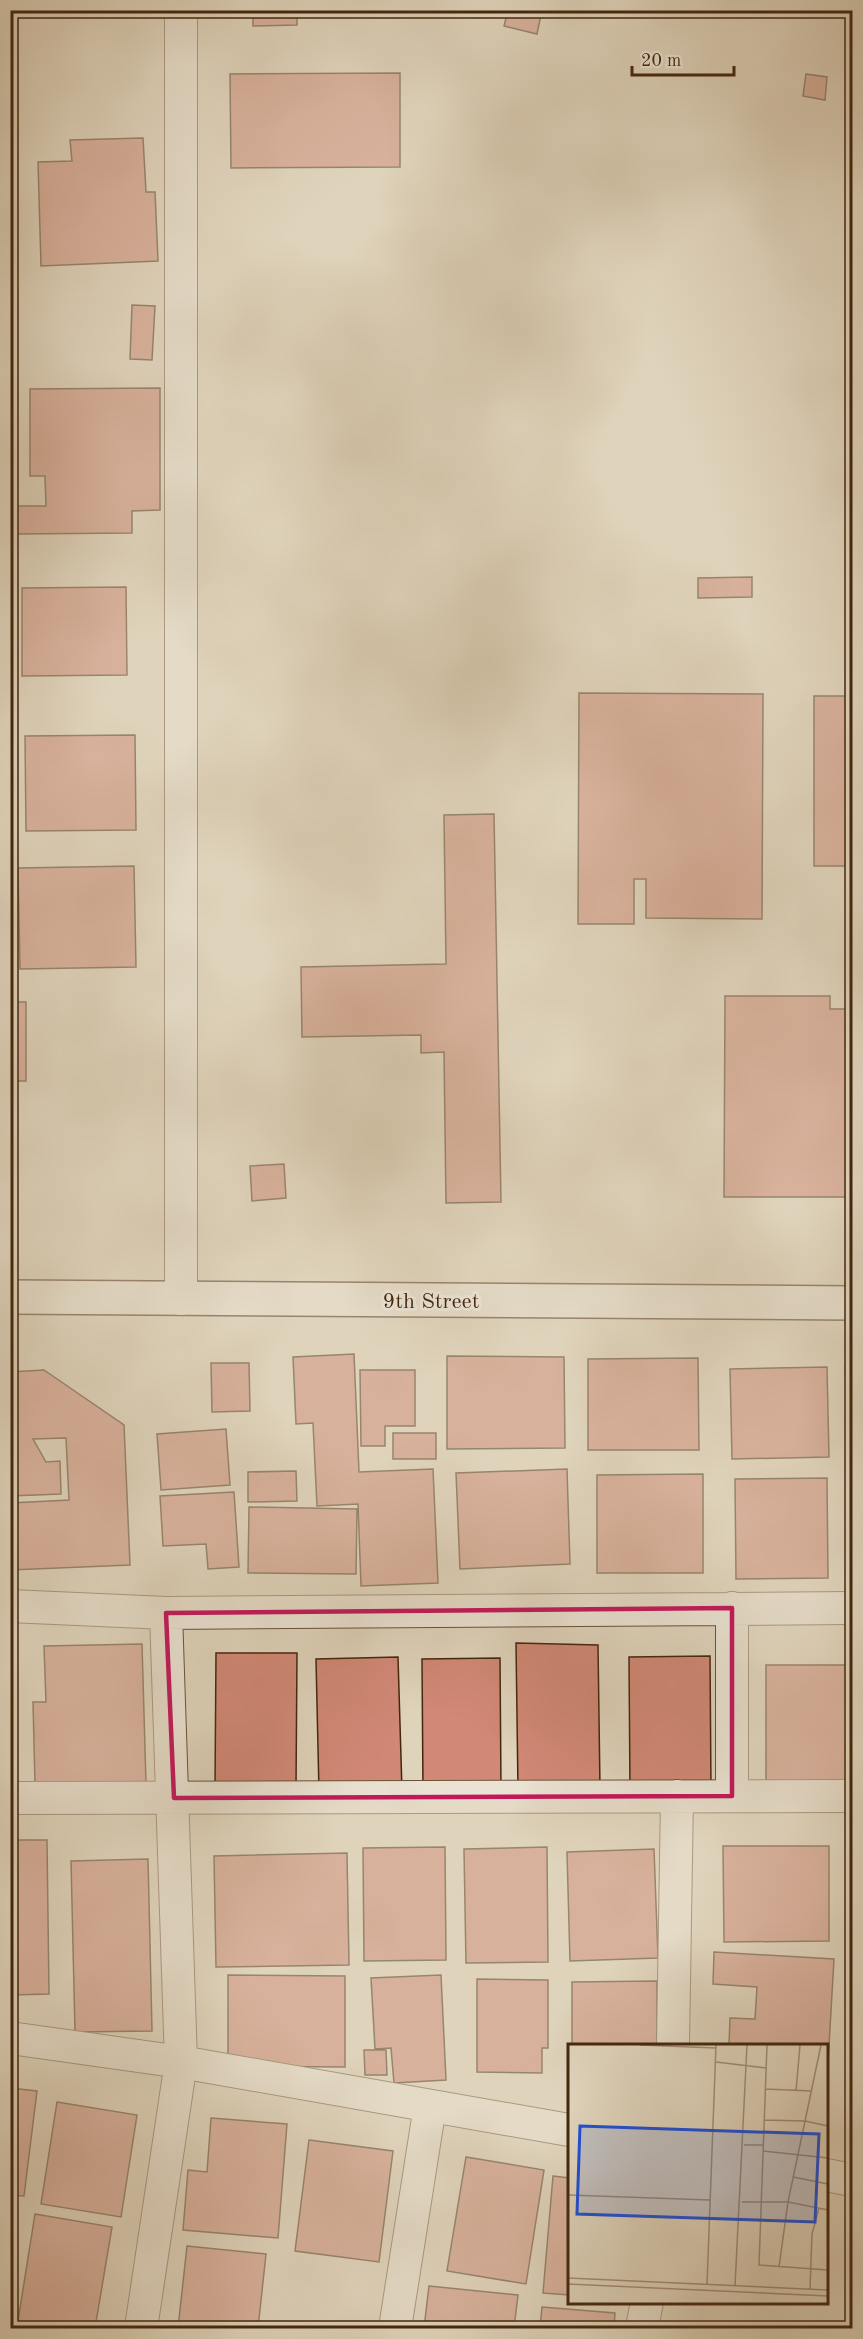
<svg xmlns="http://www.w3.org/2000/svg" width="863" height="2339" viewBox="0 0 863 2339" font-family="'Old Standard TT',serif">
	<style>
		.building { fill: #d18876; stroke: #43270d; stroke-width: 1.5 }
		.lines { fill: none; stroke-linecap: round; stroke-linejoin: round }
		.street-casing { stroke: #6a5238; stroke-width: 34 }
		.secondary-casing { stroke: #43270d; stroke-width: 36 }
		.street { stroke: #eae2d3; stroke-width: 32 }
		.secondary { stroke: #eae2d3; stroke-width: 33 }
		.marked { fill: none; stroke: #c2185b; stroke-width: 4.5; stroke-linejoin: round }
		.labels { text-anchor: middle; stroke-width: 6; stroke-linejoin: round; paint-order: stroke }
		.street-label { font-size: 22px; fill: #43270d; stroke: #eae2d3 }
		.inset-road { fill: none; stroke: #a18e75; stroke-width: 1.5 }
		.view { fill: #1d4ed8; fill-opacity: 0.15; stroke: #1d4ed8; stroke-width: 3 }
		.inset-edge { fill: none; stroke: #43270d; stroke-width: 3 }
	</style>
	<rect width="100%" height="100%" fill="#dfd3bb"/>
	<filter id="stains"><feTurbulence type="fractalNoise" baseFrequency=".00333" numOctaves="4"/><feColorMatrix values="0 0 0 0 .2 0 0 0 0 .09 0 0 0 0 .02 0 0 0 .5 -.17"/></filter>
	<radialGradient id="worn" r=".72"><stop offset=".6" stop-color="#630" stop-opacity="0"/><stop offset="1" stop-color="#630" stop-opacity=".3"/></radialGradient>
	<path class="building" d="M 253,10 L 297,10 L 297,25 L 253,26 Z
		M 508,10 L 542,10 L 537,34 L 504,26 Z
		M 400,73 L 400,167 L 231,168 L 230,74 Z
		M 806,74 L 827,77 L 825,100 L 803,96 Z
		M 143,138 L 146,192 L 155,192 L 158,261 L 41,266 L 38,162 L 72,161 L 70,140 Z
		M 132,305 L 155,306 L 152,360 L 130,359 Z
		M 160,388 L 160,510 L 132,511 L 132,533 L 15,534 L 15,506 L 46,506 L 45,476 L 30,476 L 30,389 Z
		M 752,577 L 752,597 L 698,598 L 698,578 Z
		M 126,587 L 127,675 L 22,676 L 22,588 Z
		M 579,693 L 763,694 L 762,919 L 646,918 L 646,879 L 634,879 L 634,924 L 578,924 Z
		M 814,696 L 852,696 L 852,866 L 814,866 Z
		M 135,735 L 136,830 L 26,831 L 25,736 Z
		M 494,814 L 501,1202 L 446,1203 L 444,1052 L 421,1053 L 421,1035 L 302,1037 L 301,967 L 446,964 L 444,815 Z
		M 134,866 L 136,967 L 20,969 L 18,868 Z
		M 725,996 L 830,996 L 830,1009 L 852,1009 L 852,1197 L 724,1197 Z
		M 10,1002 L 26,1002 L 26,1081 L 10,1081 Z
		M 284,1164 L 286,1198 L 252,1201 L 250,1166 Z
		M 354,1354 L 359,1472 L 433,1469 L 438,1583 L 361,1586 L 358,1504 L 317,1506 L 313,1423 L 296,1424 L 293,1357 Z
		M 447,1356 L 564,1357 L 565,1448 L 447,1449 Z
		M 698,1358 L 699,1450 L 588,1450 L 588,1359 Z
		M 211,1363 L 249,1363 L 250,1411 L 212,1412 Z
		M 845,1365 L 852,1365 L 852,1461 L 850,1461 Z
		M 827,1367 L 829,1457 L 732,1459 L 730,1369 Z
		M 44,1370 L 124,1425 L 130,1565 L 10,1570 L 10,1503 L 69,1500 L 66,1438 L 33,1439 L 46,1462 L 60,1461 L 61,1494 L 10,1496 L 10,1372 Z
		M 360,1370 L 415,1370 L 415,1426 L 385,1426 L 385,1446 L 361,1446 Z
		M 226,1429 L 230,1485 L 161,1490 L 157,1434 Z
		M 393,1433 L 436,1433 L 436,1459 L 393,1459 Z
		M 567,1469 L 570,1564 L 460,1569 L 456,1473 Z
		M 296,1471 L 297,1501 L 248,1502 L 248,1472 Z
		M 703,1474 L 703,1573 L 597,1573 L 597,1475 Z
		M 827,1478 L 828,1578 L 736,1579 L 735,1479 Z
		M 234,1492 L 239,1567 L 208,1569 L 206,1544 L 163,1546 L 160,1496 Z
		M 249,1507 L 357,1509 L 356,1574 L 248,1573 Z
		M 10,1639 L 14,1639 L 17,1782 L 10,1782 Z
		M 516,1643 L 598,1645 L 600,1788 L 518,1790 Z
		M 142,1644 L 146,1783 L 35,1785 L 33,1702 L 46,1702 L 44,1646 Z
		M 216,1653 L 297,1653 L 296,1788 L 215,1787 Z
		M 710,1656 L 711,1790 L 630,1791 L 629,1657 Z
		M 398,1657 L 402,1791 L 319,1792 L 316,1659 Z
		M 500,1658 L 501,1790 L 423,1790 L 422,1659 Z
		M 766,1665 L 852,1665 L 852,1791 L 766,1791 Z
		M 10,1840 L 47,1840 L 49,1994 L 10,1995 Z
		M 723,1846 L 829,1846 L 829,1941 L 724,1942 Z
		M 445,1847 L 446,1960 L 364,1961 L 363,1848 Z
		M 547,1847 L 548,1962 L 466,1963 L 464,1849 Z
		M 654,1849 L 658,1958 L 570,1961 L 567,1852 Z
		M 347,1853 L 349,1965 L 216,1967 L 214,1856 Z
		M 148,1859 L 152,2031 L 75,2032 L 71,1861 Z
		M 714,1952 L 834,1959 L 826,2097 L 826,2045 L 729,2045 L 730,2018 L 755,2019 L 757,1987 L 713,1984 Z
		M 847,1955 L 852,1955 L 852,1999 L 848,1999 Z
		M 228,1975 L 345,1976 L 345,2067 L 228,2066 Z
		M 441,1975 L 446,2080 L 394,2083 L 391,2048 L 375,2049 L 371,1978 Z
		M 477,1979 L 548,1980 L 548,2048 L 542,2048 L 542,2073 L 477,2072 Z
		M 657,1981 L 657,2045 L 572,2045 L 572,1982 Z
		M 847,2026 L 852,2026 L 852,2049 L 848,2049 Z
		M 364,2050 L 386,2050 L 387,2075 L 365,2075 Z
		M 10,2088 L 37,2091 L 24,2196 L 10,2195 Z
		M 57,2102 L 137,2115 L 121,2217 L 41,2204 Z
		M 211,2118 L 287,2124 L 278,2238 L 183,2230 L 188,2170 L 207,2172 Z
		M 309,2140 L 393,2151 L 379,2262 L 295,2251 Z
		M 466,2157 L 544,2170 L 526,2284 L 447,2271 Z
		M 553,2176 L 569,2178 L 569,2295 L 543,2293 Z
		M 35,2214 L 112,2227 L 95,2328 L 62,2328 L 18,2321 Z
		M 187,2246 L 266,2254 L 258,2328 L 178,2328 Z
		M 429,2286 L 518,2295 L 514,2328 L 424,2328 Z
		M 542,2307 L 615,2313 L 614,2328 L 540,2328 Z"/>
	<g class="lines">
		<g class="street-casing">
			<path id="street" d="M 181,1299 L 181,10
				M 10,1606 L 166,1613 L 852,1608
				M 732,1796 L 732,1608
				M 10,1798 L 852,1796
				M 10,2038 L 181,2062 L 569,2130
				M 673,2045 L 677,1796
				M 826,2175 L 852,2180
				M 141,2328 L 181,2062 L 166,1613
				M 395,2328 L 430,2106
				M 642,2328 L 647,2302"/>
		</g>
		<g class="secondary-casing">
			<path id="secondary" d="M 10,1297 L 852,1303"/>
		</g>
		<use href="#street" class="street"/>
		<use href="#secondary" class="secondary"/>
	</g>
	<path d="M0 0H863V2339H0ZM 732,1608 L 732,1796 L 174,1798 L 166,1613 Z" fill="#dfd3bb" fill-opacity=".55" fill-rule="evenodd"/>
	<path class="marked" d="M 732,1608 L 732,1796 L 174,1798 L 166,1613 Z"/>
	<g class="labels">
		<g class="street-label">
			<text x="431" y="1308">9th Street</text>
		</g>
	</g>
	<g transform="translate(568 2044)">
		<rect width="260" height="260" fill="#dfd3bb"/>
		<path class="inset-road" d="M 72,1 L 148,4M 199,1 L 191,221 L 260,226M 148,18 L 198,24M 197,45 L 243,47M 228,47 L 232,1M 196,76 L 237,77 L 260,82M 176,101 L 195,101M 195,107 L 260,114M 225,133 L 260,140M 0,151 L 142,156M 174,158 L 220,158 L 260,166M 211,223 L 220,158 L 253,1M 0,234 L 260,246M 0,240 L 260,252M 139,240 L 148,1M 167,242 L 179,1M 242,245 L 244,190 L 251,164"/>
		<path class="view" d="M 12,82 L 251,90 L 247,178 L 9,170 Z"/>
		<rect width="260" height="260" class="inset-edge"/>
	</g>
	<rect width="863" height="2339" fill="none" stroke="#dfd3bb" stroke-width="36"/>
	<rect x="12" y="12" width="839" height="2315" fill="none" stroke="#43270d" stroke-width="3"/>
	<rect x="18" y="18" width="827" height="2303" fill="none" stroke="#43270d" stroke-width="1.5"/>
	<path d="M632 66v9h102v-9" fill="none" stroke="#43270d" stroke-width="3"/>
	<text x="641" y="66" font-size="18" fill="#43270d" stroke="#eae2d3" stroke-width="4.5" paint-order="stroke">20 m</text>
	<rect width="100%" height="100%" filter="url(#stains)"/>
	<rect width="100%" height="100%" fill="url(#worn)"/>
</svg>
